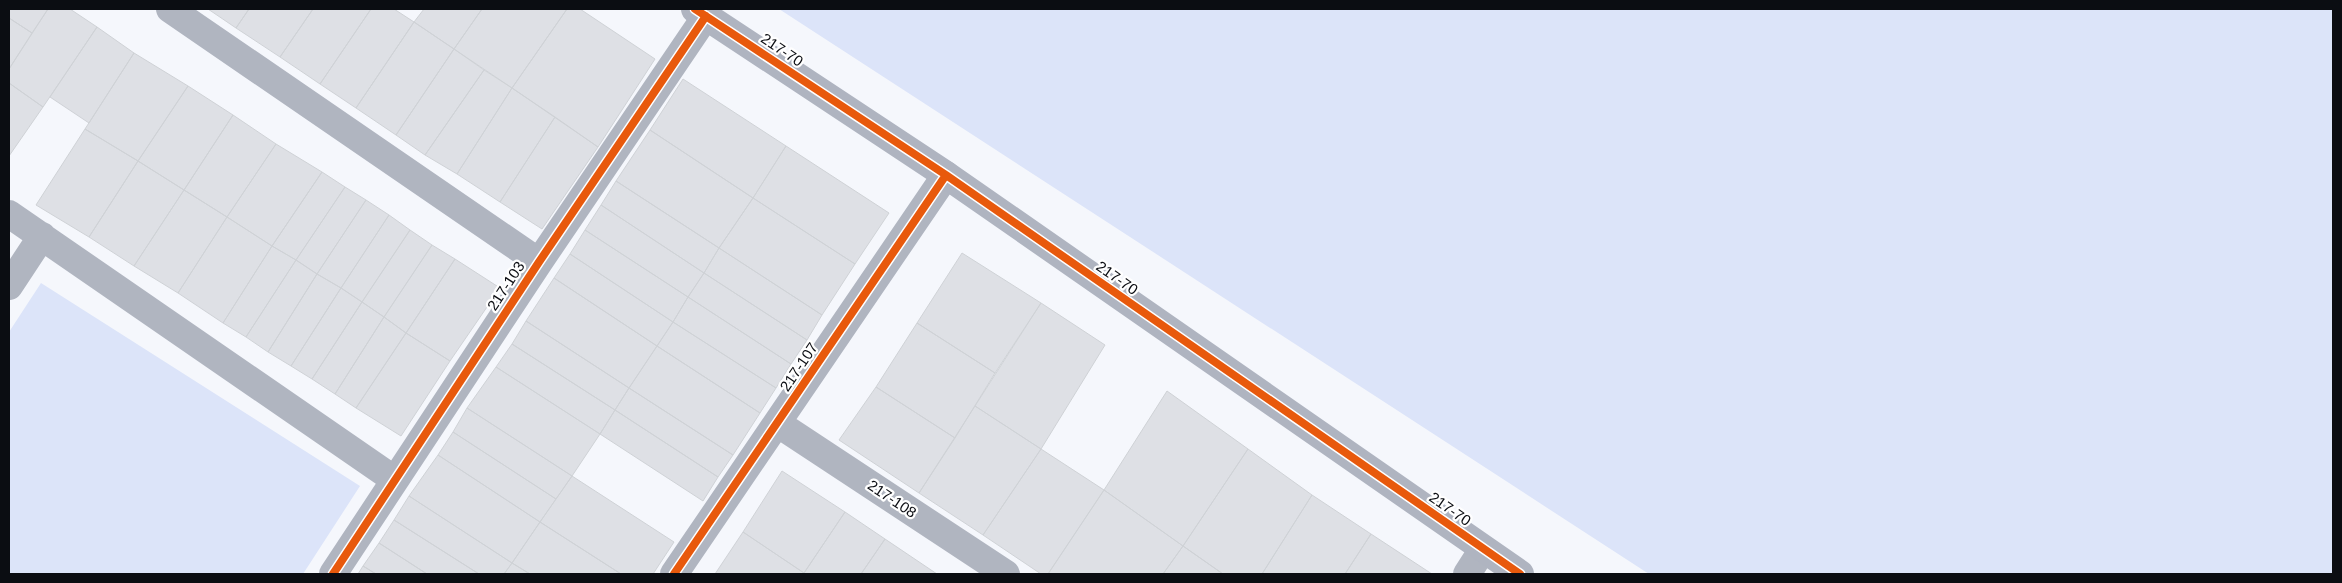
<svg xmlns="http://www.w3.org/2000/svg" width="2342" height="583" viewBox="0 0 2342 583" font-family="Arial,sans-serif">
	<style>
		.green { fill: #dce4f9 }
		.building { fill: #dee0e5; stroke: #cfd2d6 }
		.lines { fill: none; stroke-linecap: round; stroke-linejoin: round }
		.street { stroke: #b0b5c0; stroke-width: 28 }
		.secondary { stroke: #afb4c0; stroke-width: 28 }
		.cycleway-casing { stroke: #fff; stroke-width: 11 }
		.cycleway { stroke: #e8590c; stroke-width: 8 }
		.labels { text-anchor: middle; stroke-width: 4.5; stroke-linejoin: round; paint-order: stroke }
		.street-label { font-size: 15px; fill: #0b0d12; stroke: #fff }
	</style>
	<rect width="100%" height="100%" fill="#f5f7fc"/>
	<path class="green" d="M 779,9 L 2333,9 L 2333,574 L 1649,574 Z
		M 41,283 L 360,486 L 303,574 L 9,574 L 9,332 Z"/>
	<path class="building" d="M 9,9 L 48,9 L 32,33 L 9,18 Z
		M 48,9 L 70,9 L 97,27 L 43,107 L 9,83 L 9,69 Z
		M 208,9 L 249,9 L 236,28 Z
		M 249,9 L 313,9 L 280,57 L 236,28 Z
		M 313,9 L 371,9 L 320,84 L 280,57 Z
		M 371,9 L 394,9 L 414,22 L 356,108 L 320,84 Z
		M 424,9 L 482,9 L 454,49 L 414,22 Z
		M 482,9 L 567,9 L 512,88 L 454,49 Z
		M 567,9 L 580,9 L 655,59 L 598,147 L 512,88 Z
		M 9,18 L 32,33 L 9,69 Z
		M 414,22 L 454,49 L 396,135 L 356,108 Z
		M 97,27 L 134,53 L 89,123 L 50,97 Z
		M 454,49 L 484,70 L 425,155 L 396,135 Z
		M 134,53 L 188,86 L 138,161 L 85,129 Z
		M 484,70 L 512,88 L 457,174 L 425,155 Z
		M 683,79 L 786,146 L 753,198 L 650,130 Z
		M 9,83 L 43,107 L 9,156 Z
		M 188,86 L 233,115 L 184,190 L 138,161 Z
		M 512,88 L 555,117 L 500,202 L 457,174 Z
		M 233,115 L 276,144 L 227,217 L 184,190 Z
		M 555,117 L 598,147 L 542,229 L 500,202 Z
		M 85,129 L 138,161 L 89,237 L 36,205 Z
		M 650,130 L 753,198 L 719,248 L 616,181 Z
		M 276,144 L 322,172 L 272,246 L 227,217 Z
		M 786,146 L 889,213 L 855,264 L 753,198 Z
		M 138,161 L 184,190 L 134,266 L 89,237 Z
		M 322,172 L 345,187 L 296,260 L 272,246 Z
		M 616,181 L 719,248 L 704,273 L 601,205 Z
		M 345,187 L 366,200 L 317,274 L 296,260 Z
		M 184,190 L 227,217 L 178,293 L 134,266 Z
		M 753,198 L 855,264 L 822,315 L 719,248 Z
		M 366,200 L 389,215 L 341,288 L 317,274 Z
		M 601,205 L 704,273 L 688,297 L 585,230 Z
		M 389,215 L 410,230 L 362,302 L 341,288 Z
		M 227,217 L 272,246 L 223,323 L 178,293 Z
		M 410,230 L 432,245 L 384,317 L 362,302 Z
		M 585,230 L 688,297 L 673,322 L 570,254 Z
		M 432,245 L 455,259 L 406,333 L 384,317 Z
		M 272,246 L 296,260 L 246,337 L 223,323 Z
		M 719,248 L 822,315 L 807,340 L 704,273 Z
		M 962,253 L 1041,303 L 995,373 L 917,323 Z
		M 570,254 L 673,322 L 657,346 L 554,278 Z
		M 455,259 L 500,288 L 450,361 L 406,333 Z
		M 296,260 L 317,274 L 268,352 L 246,337 Z
		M 704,273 L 807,340 L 791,364 L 688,297 Z
		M 317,274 L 341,288 L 291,366 L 268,352 Z
		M 554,278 L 657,346 L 629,388 L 526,321 Z
		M 341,288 L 362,302 L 312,379 L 291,366 Z
		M 688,297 L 791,364 L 776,388 L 673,322 Z
		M 362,302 L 384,317 L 335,394 L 312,379 Z
		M 1041,303 L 1105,345 L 1041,449 L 975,406 Z
		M 384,317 L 406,333 L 356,408 L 335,394 Z
		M 526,321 L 629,388 L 615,410 L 512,344 Z
		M 673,322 L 776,388 L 760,413 L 657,346 Z
		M 917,323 L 995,373 L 955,438 L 876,387 Z
		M 406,333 L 450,361 L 401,436 L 356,408 Z
		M 512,344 L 615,410 L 600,434 L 496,367 Z
		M 657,346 L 760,413 L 733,455 L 629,388 Z
		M 496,367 L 600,434 L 572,476 L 467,408 Z
		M 876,387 L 955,438 L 919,493 L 839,440 Z
		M 629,388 L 733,455 L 718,477 L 615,410 Z
		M 1167,391 L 1248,449 L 1183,546 L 1104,490 Z
		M 975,406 L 1041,449 L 983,535 L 919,493 Z
		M 467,408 L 572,476 L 556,499 L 453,432 Z
		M 615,410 L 718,477 L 703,501 L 600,434 Z
		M 453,432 L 556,499 L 540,522 L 438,455 Z
		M 1041,449 L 1104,490 L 1048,574 L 1041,574 L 983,535 Z
		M 1248,449 L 1312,495 L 1262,574 L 1223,574 L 1183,546 Z
		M 438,455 L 540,522 L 512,563 L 409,496 Z
		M 782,471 L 845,512 L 804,573 L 743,532 Z
		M 572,476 L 674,542 L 653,574 L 621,574 L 540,522 Z
		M 1104,490 L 1183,546 L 1163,574 L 1048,574 Z
		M 1312,495 L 1371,534 L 1345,574 L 1262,574 Z
		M 409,496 L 512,563 L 504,574 L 479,574 L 394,520 Z
		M 845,512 L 885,539 L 861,574 L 806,574 L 804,573 Z
		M 394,520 L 479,574 L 427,574 L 379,543 Z
		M 540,522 L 621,574 L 530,574 L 512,563 Z
		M 743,532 L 804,573 L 806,574 L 715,574 Z
		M 1371,534 L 1432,574 L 1345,574 Z
		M 885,539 L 937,574 L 861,574 Z
		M 379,543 L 427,574 L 376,574 L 363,566 Z
		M 1183,546 L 1223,574 L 1163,574 Z
		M 512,563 L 530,574 L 504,574 Z
		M 363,566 L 376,574 L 358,574 Z"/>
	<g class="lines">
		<path class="street" d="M 170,9 L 539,262
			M 9,214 L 395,480
			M 9,286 L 42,236
			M 777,423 L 1006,574
			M 333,574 L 539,262 L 706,16
			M 674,574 L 946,175
			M 1467,574 L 1483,549"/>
		<path class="secondary" d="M 695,9 L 946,175 L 1520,574"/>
		<g class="cycleway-casing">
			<path id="cycleway" d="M 695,9 L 946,175 L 1520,574
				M 333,574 L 539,262 L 706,16
				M 674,574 L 946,175"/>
		</g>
		<use href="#cycleway" class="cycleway"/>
	</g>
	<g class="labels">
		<g class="street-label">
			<text transform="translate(782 50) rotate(34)" y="5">217-70</text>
			<text transform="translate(1117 278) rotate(35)" y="5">217-70</text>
			<text transform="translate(506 286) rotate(-57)" y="5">217-103</text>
			<text transform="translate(799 367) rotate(-56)" y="5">217-107</text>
			<text transform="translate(892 499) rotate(34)" y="5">217-108</text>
			<text transform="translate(1450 509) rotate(35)" y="5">217-70</text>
		</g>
	</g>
	<rect width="2342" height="583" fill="none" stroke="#0b0d12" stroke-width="20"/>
</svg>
